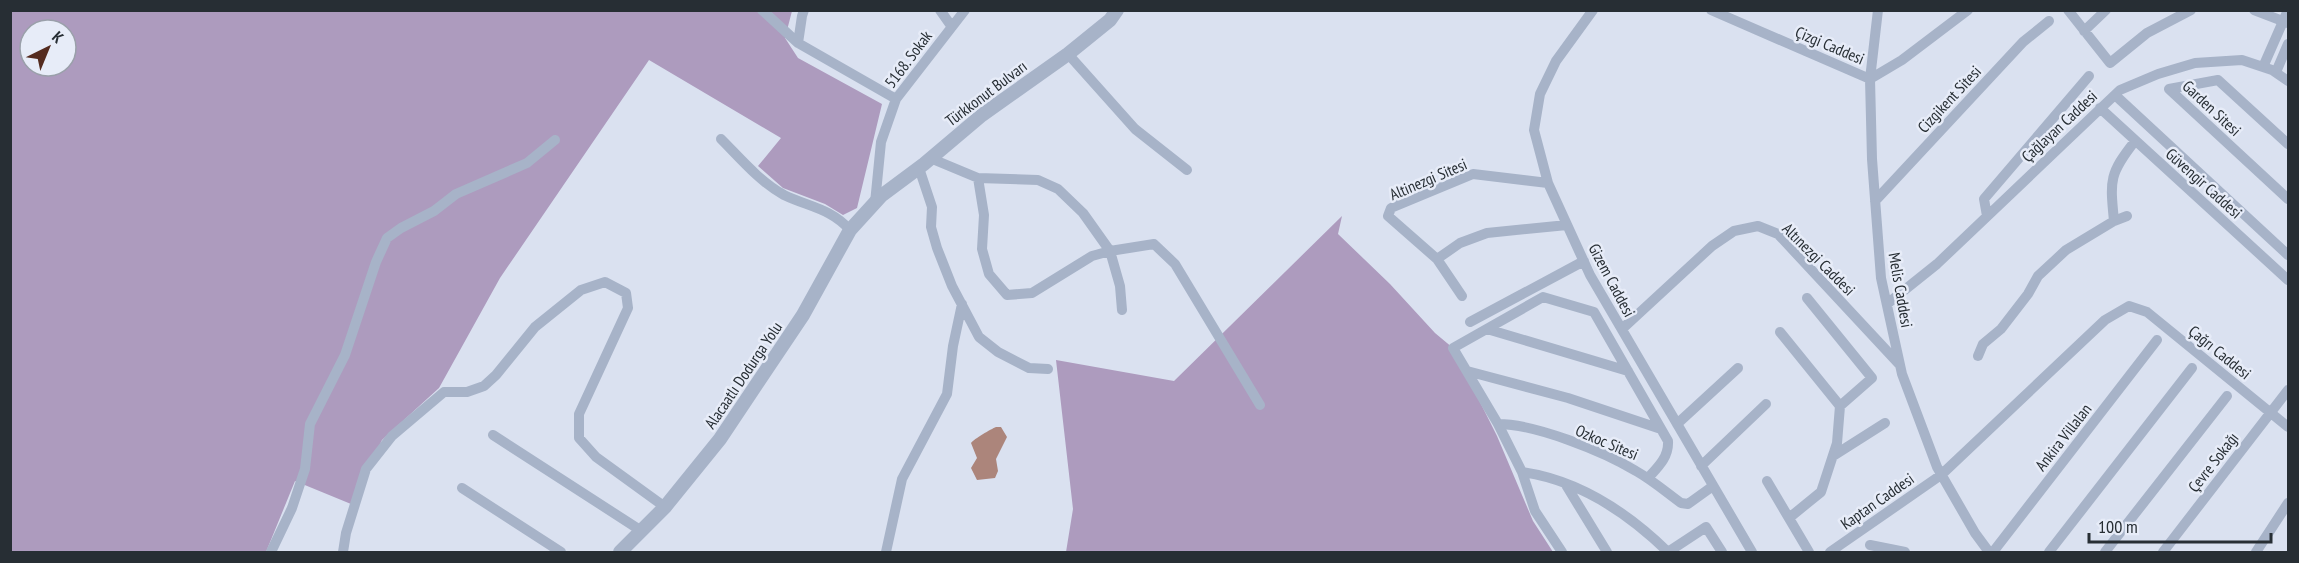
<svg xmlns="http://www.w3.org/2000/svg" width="2299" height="563" viewBox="0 0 2299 563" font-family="'PT Sans Narrow',sans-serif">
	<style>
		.green { fill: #ad9bbe; fill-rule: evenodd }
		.water { fill: #ac857b }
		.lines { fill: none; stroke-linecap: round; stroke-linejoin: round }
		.minor { stroke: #a7b3c8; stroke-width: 10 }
		.tertiary { stroke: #a7b3c8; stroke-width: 14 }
		.labels { text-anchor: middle; stroke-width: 5; stroke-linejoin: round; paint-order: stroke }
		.street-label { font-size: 16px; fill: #272e34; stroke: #e7ecf8 }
	</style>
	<rect width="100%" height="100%" fill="#dae1f0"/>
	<path class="green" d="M 10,11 L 792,11 L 785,38 L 798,58 L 882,104 L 857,208 L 843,215 L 825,204 L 783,188 L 758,166 L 781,138 L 649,60 L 500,278 L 439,388 L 382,440 L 351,504 L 295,481 L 266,552 L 11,552 ZM 30,30 L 66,30 L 66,66 L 30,66 Z
		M 1342,216 L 1338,234 L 1390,284 L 1435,333 L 1453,348 L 1497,436 L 1533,521 L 1553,552 L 1066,552 L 1073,509 L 1056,360 L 1174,381 Z"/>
	<path class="water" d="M 996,427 L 1001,427 L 1007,437 L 996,459 L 998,471 L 995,478 L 977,480 L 971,468 L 977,458 L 971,443 C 974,439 991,429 996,427 Z"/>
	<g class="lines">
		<path class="minor" d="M 762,10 L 798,43
			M 804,10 L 802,16 L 798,43 L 896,99
			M 940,10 L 952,27
			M 1593,10 L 1556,61 L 1540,94 L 1534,130 L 1548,183 L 1590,275 L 1752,552
			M 1711,10 L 1870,79
			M 1878,10 L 1870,79 L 1872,159 L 1881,278 L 1902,374 L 1937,467 L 1975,533 L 1989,552
			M 2068,10 L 2110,63 L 2147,33 L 2191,10
			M 2254,10 L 2288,23
			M 2084,31 L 2106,10
			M 1068,54 L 1135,129 L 1187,170
			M 2263,67 L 2288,10
			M 2276,72 L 2288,44
			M 1870,79 L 1902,60 L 1968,10
			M 2115,95 L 2288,255
			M 2100,108 L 2288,280
			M 721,139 C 740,158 760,182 784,195 C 809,207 830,208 850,230
			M 2288,144 L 2218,80 L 2169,89 L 2288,199
			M 930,158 L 978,178 L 1038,180 L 1058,189 L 1083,213 L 1110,251 L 1120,286 L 1122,310
			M 919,168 L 932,207 L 931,227 L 937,248 L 952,286 L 979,337 L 998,352 L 1029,368 L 1048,369
			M 978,178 L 984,215 L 982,249 L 989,274 L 1007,295 L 1032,293 L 1092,256 L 1110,251 L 1154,244 L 1175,264 L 1260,405
			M 1875,201 L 2023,42 L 2049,21
			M 875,203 L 881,142 L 896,99 L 965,10
			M 1987,216 L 1984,199 L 2089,76
			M 2114,221 L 2127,216
			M 1437,259 L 1460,243 L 1487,233 L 1567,225
			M 1462,296 L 1437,259 L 1388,216 L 1391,208 L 1473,174 L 1548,183
			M 1807,298 L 1872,378 L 1840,406
			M 1887,304 L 1937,264 L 2120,90 L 2158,74 L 2195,63 L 2242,60 L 2272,70 L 2288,81
			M 1470,322 L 1584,261
			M 1487,329 L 1628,371
			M 1622,329 L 1712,246 L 1734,231 L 1758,226 L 1778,234 L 1900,365
			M 1780,332 L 1840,406 L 1837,443 L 1821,492 L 1789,518
			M 1978,356 L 1983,344 L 2001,329 L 2028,294 L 2038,276 L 2066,250 L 2114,221 C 2110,180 2109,174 2135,141
			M 1467,371 L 1568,398 L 1661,429
			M 1498,424 C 1535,424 1603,451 1636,471 C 1652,480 1666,492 1681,503 L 1688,504 L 1713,486
			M 1677,424 L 1738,368
			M 493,435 L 640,530
			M 1833,456 L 1885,423
			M 1701,466 L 1766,404
			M 1522,472 L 1535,511 L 1562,552
			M 1648,478 C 1658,467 1669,457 1668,441 L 1594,312 L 1543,297 L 1453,348 L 1498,424 L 1522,472 C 1578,480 1628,513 1668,552 L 1706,527 L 1722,552
			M 1767,481 L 1809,552
			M 1566,485 L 1607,552
			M 462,488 L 561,552
			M 1870,545 L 1905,552
			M 271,552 L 292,508 L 305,469 L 310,424 L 345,355 L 376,262 L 387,238 L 401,228 L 434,211 L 456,194 L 527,163 L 555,140
			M 343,552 L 346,533 L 366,469 L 392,436 L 444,392 L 467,392 L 484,386 L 496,375 L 535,327 L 581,290 L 605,282 L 626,293 L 628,308 L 579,414 L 579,438 L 596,457 L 665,507
			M 886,552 L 902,479 L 947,394 L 953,346 L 962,304
			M 1830,552 L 1941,475 L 2105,320 L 2129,306 L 2147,312 L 2288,427
			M 1993,552 L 2157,340
			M 2049,552 L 2192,368
			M 2105,552 L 2227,396
			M 2163,552 L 2288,390
			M 2256,552 L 2288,503"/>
		<path class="tertiary" d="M 620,552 L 665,507 L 720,439 L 803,315 L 850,230 L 881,196 L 924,164 L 982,115 L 1068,54 L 1110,20 L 1117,10"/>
	</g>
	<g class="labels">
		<g class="street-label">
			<text transform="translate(1830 45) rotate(23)" y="6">Çizgi Caddesi</text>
			<text transform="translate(908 59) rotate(-53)" y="6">5168. Sokak</text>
			<text transform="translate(986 93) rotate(-37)" y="6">Türkkonut Bulvarı</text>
			<text transform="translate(1949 99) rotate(-47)" y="6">Cizgikent Sitesi</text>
			<text transform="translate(2212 108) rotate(43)" y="6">Garden Sitesi</text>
			<text transform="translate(2059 126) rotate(-43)" y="6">Çağlayan Caddesi</text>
			<text transform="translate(1428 179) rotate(-23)" y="6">Altinezgi Sitesi</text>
			<text transform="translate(2204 183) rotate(42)" y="6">Güvengir Caddesi</text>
			<text transform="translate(1819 259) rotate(45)" y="6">Altınezgi Caddesi</text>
			<text transform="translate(1612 280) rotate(62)" y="6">Gizem Caddesi</text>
			<text transform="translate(1901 290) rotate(80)" y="6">Melis Caddesi</text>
			<text transform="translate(2220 352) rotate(39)" y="6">Çağrı Caddesi</text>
			<text transform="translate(743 375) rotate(-56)" y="6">Alacaatlı Dodurga Yolu</text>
			<text transform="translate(2063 437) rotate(-52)" y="6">Ankira Villalan</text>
			<text transform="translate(1607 442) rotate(23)" y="6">Ozkoc Sitesi</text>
			<text transform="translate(2213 462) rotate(-52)" y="6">Çevre Sokağı</text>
			<text transform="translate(1877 501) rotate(-35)" y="6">Kaptan Caddesi</text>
		</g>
	</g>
	<rect width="2299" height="563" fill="none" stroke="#272e34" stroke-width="24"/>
	<g transform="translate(48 48) rotate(43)"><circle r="28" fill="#e7ecf8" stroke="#9aa0aa" stroke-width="1.5"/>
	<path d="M0-4.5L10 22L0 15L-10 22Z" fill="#542b1f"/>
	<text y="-9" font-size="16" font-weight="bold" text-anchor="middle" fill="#272e34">K</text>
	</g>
	<path d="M2089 533v9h182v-9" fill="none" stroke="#272e34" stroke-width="3"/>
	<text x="2098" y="533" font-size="18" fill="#272e34" stroke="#e7ecf8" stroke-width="4.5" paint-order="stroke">100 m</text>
</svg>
